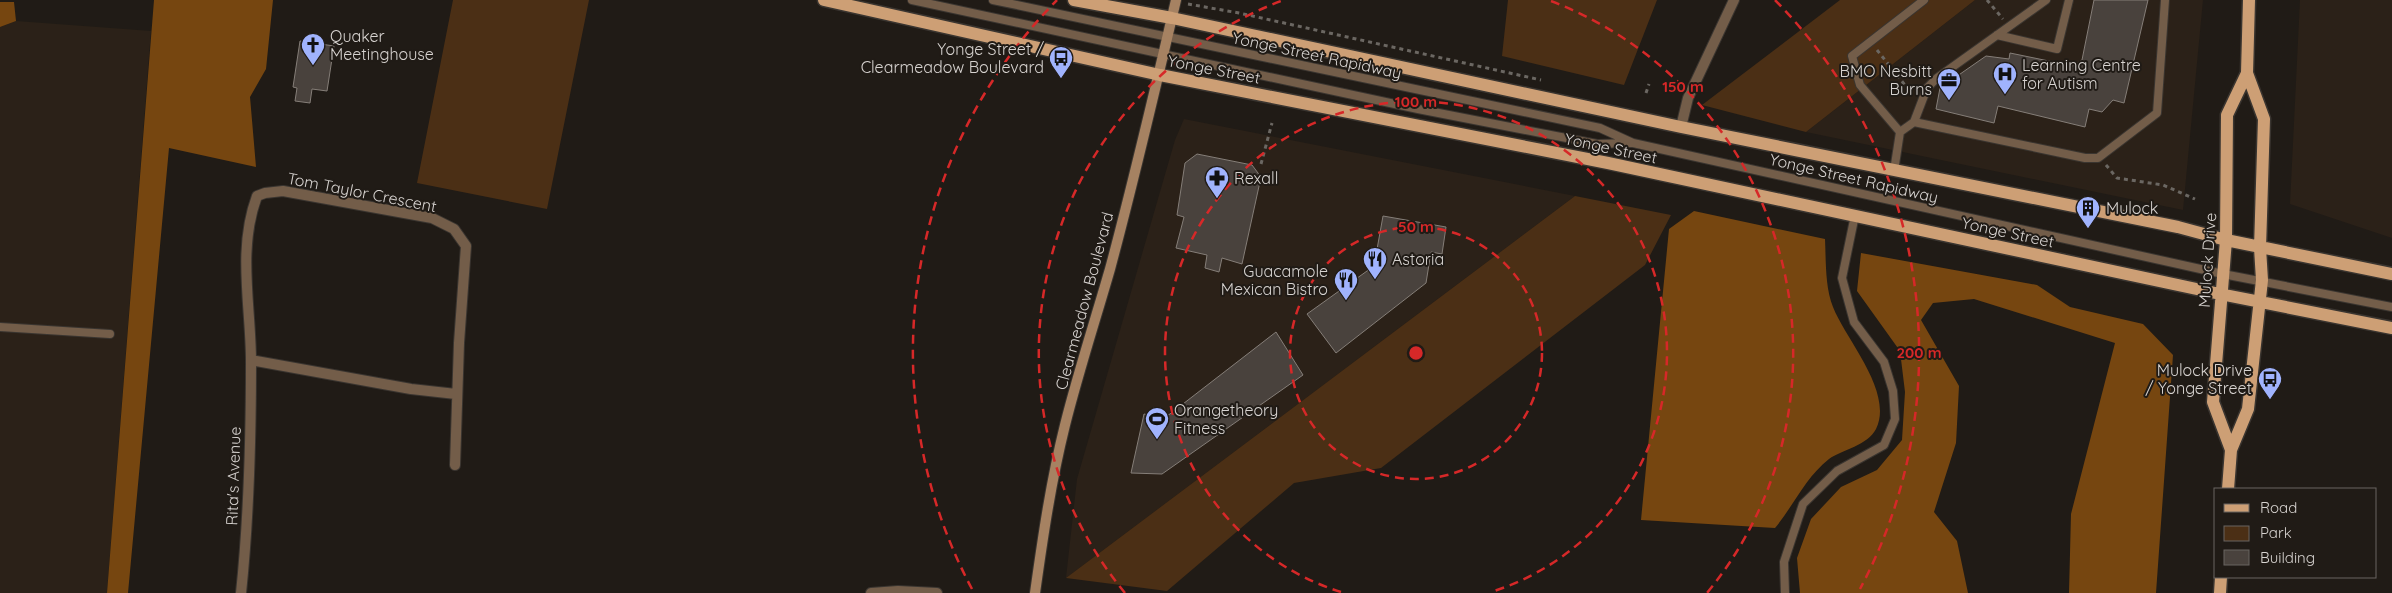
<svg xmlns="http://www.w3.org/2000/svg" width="2392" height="593" viewBox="0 0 2392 593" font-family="Quicksand,sans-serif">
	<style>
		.built { fill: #2b2118 }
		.green { fill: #4b2f15 }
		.forest { fill: #764610 }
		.building { fill: #49423d; stroke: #857e78 }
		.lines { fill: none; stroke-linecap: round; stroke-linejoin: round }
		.lane-casing { stroke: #3a3530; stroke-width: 10 }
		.street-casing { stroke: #3a3530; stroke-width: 12 }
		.secondary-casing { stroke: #3a3530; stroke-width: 12 }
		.primary-casing { stroke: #3a3530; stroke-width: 15 }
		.path { stroke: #6b6762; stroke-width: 3; stroke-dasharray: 4 4; stroke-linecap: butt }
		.lane { stroke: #735d49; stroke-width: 8 }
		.street { stroke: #735d49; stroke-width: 10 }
		.secondary { stroke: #a68262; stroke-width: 10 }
		.primary { stroke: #cd9f75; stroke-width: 12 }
		.ring { fill: none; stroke: #d62828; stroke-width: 2.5; stroke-dasharray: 9 6 }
		.labels { text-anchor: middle; stroke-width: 4; stroke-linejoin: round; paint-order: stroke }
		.poi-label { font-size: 16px; fill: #d7d3d0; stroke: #201b16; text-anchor: start }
		.street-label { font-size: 16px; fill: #d7d3d0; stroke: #201b16 }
		.centre { fill: #d62828; stroke: #201b16; stroke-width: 2.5 }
		.ring-label { font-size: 15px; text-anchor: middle; font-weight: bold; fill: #d62828; stroke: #201b16; stroke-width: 4; stroke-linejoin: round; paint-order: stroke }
	</style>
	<rect width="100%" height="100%" fill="#201b16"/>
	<path class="built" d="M 1975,0 L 2203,0 L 2183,210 L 1806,132 Z
		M 2300,0 L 2392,0 L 2392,238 L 2290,204 Z
		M 16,21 L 151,31 L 107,593 L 0,593 L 0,27 Z
		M 1184,119 L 1575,196 L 1066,578 L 1077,479 L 1175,140 Z"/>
	<path class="green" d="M 453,0 L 589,0 L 547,209 L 417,183 Z
		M 1508,0 L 1657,0 L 1624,85 L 1502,56 Z
		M 1840,0 L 1975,0 L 1806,132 L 1702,105 Z
		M 1575,196 L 1671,215 L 1645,265 L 1381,468 L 1294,483 L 1167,591 L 1066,578 Z"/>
	<path class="forest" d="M 154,0 L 273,0 L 266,69 L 250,97 L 256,167 L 169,148 L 128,593 L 107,593 Z
		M 0,2 L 14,2 L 16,21 L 0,27 Z
		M 1694,211 L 1825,239 C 1826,261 1825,287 1833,307 C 1846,340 1894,392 1876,429 C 1868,445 1842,450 1829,459 C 1805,478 1794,505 1775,528 L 1641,520 L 1669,229 Z
		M 1861,253 L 2037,285 L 2070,307 L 2143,324 L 2173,355 L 2156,593 L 2069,593 L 2071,514 L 2115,343 L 1974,299 L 1933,303 L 1921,320 L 1959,386 L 1956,443 L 1934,512 L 1957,541 L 1968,593 L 1800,593 L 1797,558 L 1811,519 L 1841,487 L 1877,470 L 1902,440 L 1905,392 L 1900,351 L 1857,291 Z"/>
	<path class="building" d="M 2094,0 L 2148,0 L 2124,103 L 2113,100 L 2102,112 L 2089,109 L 2085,127 L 1998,106 L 1994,123 L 1936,109 L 1940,88 L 1986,56 L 2009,59 L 2010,53 L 2073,66 L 2082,60 Z
		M 300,41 L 334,46 L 327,91 L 312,89 L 310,103 L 295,101 L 297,88 L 293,87 Z
		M 1197,154 L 1252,165 L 1261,177 L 1242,264 L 1222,258 L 1219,272 L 1205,268 L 1207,255 L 1176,248 L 1184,217 L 1177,215 L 1185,163 Z
		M 1383,216 L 1446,227 L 1442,254 L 1431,252 L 1426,283 L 1336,353 L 1307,314 L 1374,266 Z
		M 1276,332 L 1303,375 L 1162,474 L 1131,473 L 1144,414 L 1161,418 L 1170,414 Z"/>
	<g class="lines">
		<g class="lane-casing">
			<path id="lane" d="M 912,0 L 1418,109 L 1597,144 L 1631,143
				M 993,0 L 1600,128 L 1633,143 L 2223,274 L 2392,307
				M 1997,35 L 2057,49 L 2069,0
				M 1914,122 L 1927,88 L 1937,78 L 2046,0
				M 1900,132 L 1860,85 L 1852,56 L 1924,0
				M 1894,171 L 1900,132 L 1914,122 L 2085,158 L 2098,158 L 2157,113 L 2165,0
				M 0,327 L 110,334
				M 1785,593 L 1784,562 L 1803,504 L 1837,471 L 1884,445 L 1895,419 L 1893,391 L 1884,362 L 1854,322 L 1842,278 L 1855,215"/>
		</g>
		<g class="street-casing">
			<path id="street" d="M 1681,127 L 1688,98 L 1734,0
				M 251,360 L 411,389 L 456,394
				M 241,593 C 249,517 251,439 251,362 C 251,306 237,250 257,196 L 265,193 L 283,191 L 432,218 L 454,229 L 466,246 L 459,343 L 455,465
				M 871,593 L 898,591 L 937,593"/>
		</g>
		<g class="secondary-casing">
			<path id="secondary" d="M 1035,593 C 1043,536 1051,481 1065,425 C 1078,373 1095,321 1110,269 C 1134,180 1155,90 1176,0"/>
		</g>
		<g class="primary-casing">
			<path id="primary" d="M 824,0 L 1160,75 L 1608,163 L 2220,294 L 2392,328
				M 1074,0 L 1172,18 L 1681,127 L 2178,227 L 2226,240 L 2392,274
				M 2231,450 L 2213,402 L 2226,240 L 2227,115 L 2247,73
				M 2228,489 L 2231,450 L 2248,409 L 2262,280 L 2260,248 L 2264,119 L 2247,73 L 2249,0
				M 2220,593 L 2221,577"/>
		</g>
		<path class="path" d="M 1987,0 L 2003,19
			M 1188,4 L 1239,13 L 1541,80
			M 1877,50 L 1912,94
			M 1646,93 L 1649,84
			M 1261,164 L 1272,123
			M 2106,165 L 2117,178 L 2163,185 L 2195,199"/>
		<use href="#lane" class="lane"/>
		<use href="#street" class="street"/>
		<use href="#secondary" class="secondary"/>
		<use href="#primary" class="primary"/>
	</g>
	<g class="ring">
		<circle cx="1416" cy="353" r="126"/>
		<path d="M1341 592A251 251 0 1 1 1491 592"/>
		<path d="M1125 593A377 377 0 0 1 1281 1M1551 1A377 377 0 0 1 1707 593"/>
		<path d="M972 589A503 503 0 0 1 1057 0M1775 0A503 503 0 0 1 1860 589"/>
	</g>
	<defs>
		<g id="church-pin" transform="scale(1.25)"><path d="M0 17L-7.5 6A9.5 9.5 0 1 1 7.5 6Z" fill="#a0b3fd" stroke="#201b16"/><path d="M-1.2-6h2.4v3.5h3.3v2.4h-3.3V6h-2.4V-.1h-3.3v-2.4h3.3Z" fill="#111"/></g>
		<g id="bus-pin" transform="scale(1.25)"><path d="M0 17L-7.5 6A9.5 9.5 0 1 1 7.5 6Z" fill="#a0b3fd" stroke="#201b16"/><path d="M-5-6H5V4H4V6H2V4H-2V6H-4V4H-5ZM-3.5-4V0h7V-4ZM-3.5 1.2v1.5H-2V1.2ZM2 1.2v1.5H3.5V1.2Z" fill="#111"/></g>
		<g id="hospital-pin" transform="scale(1.25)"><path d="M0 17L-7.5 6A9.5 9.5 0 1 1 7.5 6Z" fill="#a0b3fd" stroke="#201b16"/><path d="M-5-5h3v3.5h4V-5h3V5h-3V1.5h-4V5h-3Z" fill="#111"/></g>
		<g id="office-pin" transform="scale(1.25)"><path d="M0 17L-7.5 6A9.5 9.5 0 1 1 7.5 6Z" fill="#a0b3fd" stroke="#201b16"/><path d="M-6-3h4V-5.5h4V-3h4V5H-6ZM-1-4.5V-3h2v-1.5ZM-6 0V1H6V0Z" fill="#111"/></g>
		<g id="pharmacy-pin" transform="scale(1.25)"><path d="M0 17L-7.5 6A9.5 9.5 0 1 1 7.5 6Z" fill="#a0b3fd" stroke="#201b16"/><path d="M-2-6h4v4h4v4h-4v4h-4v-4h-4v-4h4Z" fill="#111"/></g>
		<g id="building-pin" transform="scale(1.25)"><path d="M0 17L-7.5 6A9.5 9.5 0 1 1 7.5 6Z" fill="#a0b3fd" stroke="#201b16"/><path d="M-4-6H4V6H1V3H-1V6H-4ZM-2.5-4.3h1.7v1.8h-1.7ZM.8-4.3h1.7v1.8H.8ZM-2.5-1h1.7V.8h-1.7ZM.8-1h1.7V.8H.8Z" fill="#111"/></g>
		<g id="restaurant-pin" transform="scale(1.25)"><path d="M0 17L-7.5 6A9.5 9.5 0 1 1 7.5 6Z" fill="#a0b3fd" stroke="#201b16"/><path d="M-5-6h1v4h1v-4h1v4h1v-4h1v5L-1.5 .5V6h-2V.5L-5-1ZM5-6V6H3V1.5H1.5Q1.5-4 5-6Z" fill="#111"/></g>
		<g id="stadium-pin" transform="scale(1.25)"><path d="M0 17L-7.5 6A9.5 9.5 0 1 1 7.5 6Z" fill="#a0b3fd" stroke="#201b16"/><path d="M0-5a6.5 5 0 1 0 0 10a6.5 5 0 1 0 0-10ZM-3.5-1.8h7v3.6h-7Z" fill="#111"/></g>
	</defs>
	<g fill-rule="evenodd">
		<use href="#church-pin" x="313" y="45"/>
		<use href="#bus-pin" x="1061" y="58"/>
		<use href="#hospital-pin" x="2005" y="74"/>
		<use href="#office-pin" x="1949" y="80"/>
		<use href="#pharmacy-pin" x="1217" y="178"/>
		<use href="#building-pin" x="2088" y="208"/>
		<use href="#restaurant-pin" x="1375" y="259"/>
		<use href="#restaurant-pin" x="1346" y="280"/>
		<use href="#bus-pin" x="2270" y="379"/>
		<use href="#stadium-pin" x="1157" y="419"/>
	</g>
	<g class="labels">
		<g class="poi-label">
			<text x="330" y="42">Quaker<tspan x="330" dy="18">Meetinghouse</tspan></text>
			<text x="1044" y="55" text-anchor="end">Yonge Street /<tspan x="1044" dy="18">Clearmeadow Boulevard</tspan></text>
			<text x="2022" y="71">Learning Centre<tspan x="2022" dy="18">for Autism</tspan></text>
			<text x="1932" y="77" text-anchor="end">BMO Nesbitt<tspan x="1932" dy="18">Burns</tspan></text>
			<text x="1234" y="184">Rexall</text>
			<text x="2106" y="214">Mulock</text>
			<text x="1392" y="265">Astoria</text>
			<text x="1328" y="277" text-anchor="end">Guacamole<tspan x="1328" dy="18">Mexican Bistro</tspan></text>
			<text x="2252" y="376" text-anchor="end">Mulock Drive<tspan x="2252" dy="18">/ Yonge Street</tspan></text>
			<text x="1174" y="416">Orangetheory<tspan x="1174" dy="18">Fitness</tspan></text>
		</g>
		<g class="street-label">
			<text transform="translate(1317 55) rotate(12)" y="6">Yonge Street Rapidway</text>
			<text transform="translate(1214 69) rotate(11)" y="6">Yonge Street</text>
			<text transform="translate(1611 148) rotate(12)" y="6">Yonge Street</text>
			<text transform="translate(1854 178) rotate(13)" y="6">Yonge Street Rapidway</text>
			<text transform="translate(362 192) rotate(11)" y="6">Tom Taylor Crescent</text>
			<text transform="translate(2008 232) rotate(12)" y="6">Yonge Street</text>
			<text transform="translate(2207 260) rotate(-86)" y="6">Mulock Drive</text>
			<text transform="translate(1084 301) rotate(-75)" y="6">Clearmeadow Boulevard</text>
			<text transform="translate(233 476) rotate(-88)" y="6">Rita's Avenue</text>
		</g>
	</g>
	<circle cx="1416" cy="353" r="8" class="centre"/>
	<g class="ring-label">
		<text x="1683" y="92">150 m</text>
		<text x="1416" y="107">100 m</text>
		<text x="1416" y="232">50 m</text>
		<text x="1919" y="358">200 m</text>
	</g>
	<rect x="2214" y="488" width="162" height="90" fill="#201b16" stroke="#696560"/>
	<rect x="2224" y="504" width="25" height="8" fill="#cd9f75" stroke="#696560"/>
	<text x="2260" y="513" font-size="15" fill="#d7d3d0">Road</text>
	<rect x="2224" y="526" width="25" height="15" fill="#4b2f15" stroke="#696560"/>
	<text x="2260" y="538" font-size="15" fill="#d7d3d0">Park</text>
	<rect x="2224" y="550" width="25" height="15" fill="#49423d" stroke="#696560"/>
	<text x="2260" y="563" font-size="15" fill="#d7d3d0">Building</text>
</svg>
